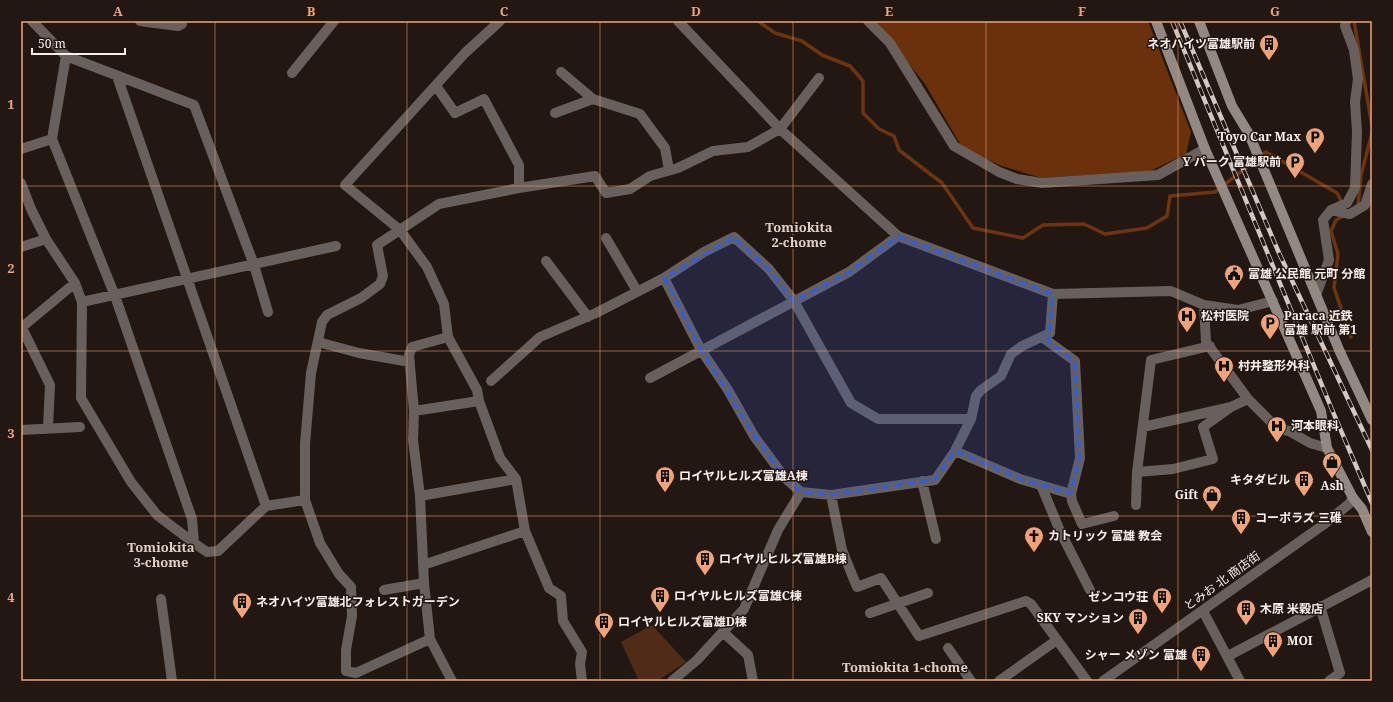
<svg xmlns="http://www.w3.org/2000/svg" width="1393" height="702" viewBox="0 0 1393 702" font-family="'Noto Serif','Noto Sans JP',serif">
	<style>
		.green { fill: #502c17 }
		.forest { fill: #6b310b }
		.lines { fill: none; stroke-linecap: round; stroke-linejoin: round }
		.stream { stroke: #6e340f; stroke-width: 3.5 }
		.street { stroke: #67605d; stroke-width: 10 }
		.secondary { stroke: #938983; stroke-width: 10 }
		.rail-casing { stroke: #d1c7c3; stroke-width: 4.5 }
		.rail { stroke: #231711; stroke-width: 3; stroke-dasharray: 9; stroke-linecap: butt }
		.marked { fill: #335eda; fill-opacity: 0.2; stroke: #335eda; stroke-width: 3; stroke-dasharray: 8 5; stroke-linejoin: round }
		.grid { fill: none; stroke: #f0a279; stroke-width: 1; stroke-opacity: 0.55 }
		.labels { text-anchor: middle; stroke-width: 3; stroke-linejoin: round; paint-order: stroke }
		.poi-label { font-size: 12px; font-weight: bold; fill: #f8efeb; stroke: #231711; text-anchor: start }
		.street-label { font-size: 12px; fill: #f8efeb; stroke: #231711 }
		.neighbourhood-label { font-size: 13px; font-weight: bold; fill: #e0cfc7; stroke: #231711 }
		.neatline { fill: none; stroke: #f0a279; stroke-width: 1.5 }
		.grid-label { font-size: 13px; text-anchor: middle; font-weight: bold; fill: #f0a279 }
	</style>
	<rect width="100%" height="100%" fill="#231711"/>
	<path class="green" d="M 652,625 L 686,662 L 657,681 L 639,681 L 621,642 Z"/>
	<path class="forest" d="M 874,21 L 1148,21 L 1191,132 L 1186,154 L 1150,171 L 1042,178 L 1002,166 L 968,151 L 959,142 L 925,84 Z"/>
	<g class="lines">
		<path class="stream" d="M 758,21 L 775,33 L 802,41 L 822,55 L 850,66 L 863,81 L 863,113 L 879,129 L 894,136 L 899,150 L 942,183 L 973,228 L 1023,238 L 1043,225 L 1084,224 L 1105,234 L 1147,228 L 1167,216 L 1170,196 L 1215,192 L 1266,152 L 1337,193 L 1343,204
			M 1354,21 L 1372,126
			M 1358,206 L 1361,175 L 1372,133
			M 1345,215 L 1336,220 L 1331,231 L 1338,254 L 1334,288 L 1351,337"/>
		<path class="street" d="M 32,21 L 66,56 L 194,105 L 254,265 L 268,312
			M 140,21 L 178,26 L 182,24
			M 500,21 L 465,53 L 345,185 L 400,230 L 427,267 L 444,304 L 448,337 L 477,390 L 479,401 L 500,458 L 516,479 L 525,531 L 549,588 L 561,596 L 563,621 L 582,652 L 580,664 L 582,681
			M 678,21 L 780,129 L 898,236 L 1053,294 L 1171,291 L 1204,305 L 1238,310 L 1273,301
			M 868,21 L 890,43 L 954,146 L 999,172 L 1017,179 L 1042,183 L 1158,175 L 1205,149
			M 66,56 L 52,139 L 115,296 L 192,519 L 194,543 L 207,552 L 218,551 L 266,506 L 305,500
			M 561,72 L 593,99 L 640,114 L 665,148 L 669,170
			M 292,73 L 334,21
			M 117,76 L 266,506
			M 436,86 L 455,113 L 484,99 L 519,165 L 519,188
			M 555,113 L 593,99
			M 21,149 L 52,139
			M 21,183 L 31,209 L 46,239 L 75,283 L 82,302 L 81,398 L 131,482 L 157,515 L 194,543
			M 1331,210 L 1350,214 L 1365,205 L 1372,184
			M 606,238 L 637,291
			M 21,247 L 46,239
			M 546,261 L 588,317
			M 664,278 L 701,350 L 728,390 L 754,436 L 785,478 L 801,492 L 831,495 L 935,480 L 955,451 L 971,419 L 976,396 L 981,390 L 1001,376 L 1011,354 L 1022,346 L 1050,333 L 1053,294
			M 1316,295 L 1329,260 L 1323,220 L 1331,210 L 1347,203 L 1355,188 L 1357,131 L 1355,102 L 1358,79 L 1354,50 L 1345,26 L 1346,21
			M 82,302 L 336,246
			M 1204,305 L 1206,342 L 1248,399 L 1278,429 L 1289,431 L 1310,443 L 1327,448
			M 21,328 L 75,283
			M 22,328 L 50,385 L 48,427
			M 448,337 L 412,347 L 409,355 L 414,411 L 413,440 L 420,496 L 424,583 L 430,639 L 452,681
			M 1042,337 L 1075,361 L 1080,458 L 1071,494 L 1072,501 L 1082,524 L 1114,516
			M 318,342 L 359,353 L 410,362
			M 650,378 L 849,272 L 898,236
			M 491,381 L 540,337 L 596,313 L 664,278 L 704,252 L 734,237 L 769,269 L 794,301 L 851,403 L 878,419 L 971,419
			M 414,411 L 479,401
			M 1143,427 L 1231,407 L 1248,399
			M 21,430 L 80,427
			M 955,451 L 1020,479 L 1071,494
			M 1137,472 L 1173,469 L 1213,459 L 1203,427 L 1231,407
			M 922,481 L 936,539
			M 1041,485 L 1060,531 L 1090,590
			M 831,495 L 842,550 L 857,587 L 881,578 L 919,636 L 1026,601 L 1031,604 L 1087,681
			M 420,496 L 516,479
			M 1136,505 L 1137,472 L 1151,360 L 1210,346
			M 423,565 L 525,531
			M 384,590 L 424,583
			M 161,599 L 172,681
			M 1320,606 L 1340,673 L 1329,681
			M 1203,611 L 1240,681
			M 870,613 L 928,593
			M 723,632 L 748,655 L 753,681
			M 430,639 L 356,673 L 346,671 L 346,650 L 352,616 L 351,587 L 339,574 L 320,543 L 305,500 L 305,444 L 311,373 L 322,322 L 327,315 L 361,298 L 380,284 L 383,276 L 377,245 L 439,204 L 519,188 L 595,176 L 606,193 L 630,189 L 650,176 L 678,168 L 713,151 L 748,147 L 780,129 L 819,78
			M 948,648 L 971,681
			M 1228,656 L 1372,580
			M 672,681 L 697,660 L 744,609 L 778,530 L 801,492
			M 999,681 L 1057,640
			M 1103,681 L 1323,525 L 1349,504 L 1353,498"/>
		<path class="secondary" d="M 1156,21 L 1205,149 L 1321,411 L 1327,448 L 1353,498 L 1362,509 L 1372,532
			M 1199,21 L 1232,106 L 1249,134 L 1340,352 L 1372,420"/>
		<g class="rail-casing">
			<path id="rail" d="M 1172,21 L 1333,412 L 1372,503
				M 1180,21 L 1279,253 L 1372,450"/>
		</g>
		<use href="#rail" class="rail"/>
	</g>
	<path class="marked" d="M 898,236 L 1053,294 L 1049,342 L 1075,361 L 1080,458 L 1071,494 L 1020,479 L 955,451 L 935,480 L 831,495 L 801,492 L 785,478 L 754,436 L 701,350 L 664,278 L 734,237 L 769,269 L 794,301 L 849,272 Z"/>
	<path class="grid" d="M 215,21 L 215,681M 407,21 L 407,681M 600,21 L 600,681M 793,21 L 793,681M 986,21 L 986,681M 1178,21 L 1178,681M 21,186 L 1372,186M 21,351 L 1372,351M 21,516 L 1372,516"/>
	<defs>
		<g id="building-pin" transform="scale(1)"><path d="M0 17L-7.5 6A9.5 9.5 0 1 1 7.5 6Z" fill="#f0a279" stroke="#231711"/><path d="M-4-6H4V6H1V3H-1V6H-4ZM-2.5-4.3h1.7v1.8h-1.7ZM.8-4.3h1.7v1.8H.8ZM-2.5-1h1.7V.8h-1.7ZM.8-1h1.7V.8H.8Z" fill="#111"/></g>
		<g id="parking-pin" transform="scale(1)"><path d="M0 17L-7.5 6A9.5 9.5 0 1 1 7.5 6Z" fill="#f0a279" stroke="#231711"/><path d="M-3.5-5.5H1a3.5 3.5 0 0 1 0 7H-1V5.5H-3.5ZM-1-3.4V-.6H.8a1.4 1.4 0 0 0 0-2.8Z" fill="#111"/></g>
		<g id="civic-pin" transform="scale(1)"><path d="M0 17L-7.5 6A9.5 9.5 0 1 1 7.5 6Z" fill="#f0a279" stroke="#231711"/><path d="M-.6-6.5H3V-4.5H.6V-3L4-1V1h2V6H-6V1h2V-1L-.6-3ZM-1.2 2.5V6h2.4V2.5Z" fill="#111"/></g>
		<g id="hospital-pin" transform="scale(1)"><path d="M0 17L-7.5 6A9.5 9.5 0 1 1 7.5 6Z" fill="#f0a279" stroke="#231711"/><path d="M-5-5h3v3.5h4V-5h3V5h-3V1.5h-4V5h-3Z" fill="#111"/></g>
		<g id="shop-pin" transform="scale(1)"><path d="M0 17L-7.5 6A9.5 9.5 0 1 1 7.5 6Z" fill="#f0a279" stroke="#231711"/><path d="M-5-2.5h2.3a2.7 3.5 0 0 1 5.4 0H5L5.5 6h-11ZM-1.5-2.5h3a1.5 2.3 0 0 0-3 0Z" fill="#111"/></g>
		<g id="church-pin" transform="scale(1)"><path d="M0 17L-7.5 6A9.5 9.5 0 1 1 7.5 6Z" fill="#f0a279" stroke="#231711"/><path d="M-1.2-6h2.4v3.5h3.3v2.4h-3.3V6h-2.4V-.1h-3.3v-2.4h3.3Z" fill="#111"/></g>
	</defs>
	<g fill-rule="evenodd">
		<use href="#building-pin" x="1269" y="44"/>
		<use href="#parking-pin" x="1315" y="137"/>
		<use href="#parking-pin" x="1295" y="162"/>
		<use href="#civic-pin" x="1234" y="274"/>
		<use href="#hospital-pin" x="1187" y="316"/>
		<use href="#parking-pin" x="1270" y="323"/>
		<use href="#hospital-pin" x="1224" y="366"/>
		<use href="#hospital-pin" x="1277" y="426"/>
		<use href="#shop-pin" x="1332" y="462"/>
		<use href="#building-pin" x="665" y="476"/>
		<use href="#building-pin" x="1304" y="480"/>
		<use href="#shop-pin" x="1212" y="495"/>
		<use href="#building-pin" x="1241" y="518"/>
		<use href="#church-pin" x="1034" y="536"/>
		<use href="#building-pin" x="705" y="559"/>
		<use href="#building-pin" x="660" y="596"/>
		<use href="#building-pin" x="1162" y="597"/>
		<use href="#building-pin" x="242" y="602"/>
		<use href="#building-pin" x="1246" y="609"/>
		<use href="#building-pin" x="1138" y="618"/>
		<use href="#building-pin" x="604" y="622"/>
		<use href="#building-pin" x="1273" y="641"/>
		<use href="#building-pin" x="1201" y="655"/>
	</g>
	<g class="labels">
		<g class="poi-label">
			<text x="1255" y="48" text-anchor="end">ネオハイツ富雄駅前</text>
			<text x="1301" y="141" text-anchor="end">Toyo Car Max</text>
			<text x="1281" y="166" text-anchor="end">Y パーク 富雄駅前</text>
			<text x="1248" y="278">富雄 公民館 元町 分館</text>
			<text x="1201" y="320">松村医院</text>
			<text x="1284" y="320">Paraca 近鉄<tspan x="1284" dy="14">富雄 駅前 第1</tspan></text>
			<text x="1238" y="370">村井整形外科</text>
			<text x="1291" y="430">河本眼科</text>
			<text x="679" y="480">ロイヤルヒルズ富雄A棟</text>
			<text x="1290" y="484" text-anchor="end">キタダビル</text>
			<text x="1332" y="490" text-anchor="middle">Ash</text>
			<text x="1198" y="499" text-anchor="end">Gift</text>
			<text x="1255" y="522">コーポラズ 三碓</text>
			<text x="1048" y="540">カトリック 富雄 教会</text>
			<text x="719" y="563">ロイヤルヒルズ富雄B棟</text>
			<text x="674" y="600">ロイヤルヒルズ富雄C棟</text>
			<text x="1148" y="601" text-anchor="end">ゼンコウ荘</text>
			<text x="256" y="606">ネオハイツ富雄北フォレストガーデン</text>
			<text x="1260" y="613">木原 米穀店</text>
			<text x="1124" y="622" text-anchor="end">SKY マンション</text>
			<text x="618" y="626">ロイヤルヒルズ富雄D棟</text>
			<text x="1287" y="645">MOI</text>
			<text x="1187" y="659" text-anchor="end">シャー メゾン 富雄</text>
		</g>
		<g class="street-label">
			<text transform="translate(1222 581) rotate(-36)" y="4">とみお 北 商店街</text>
		</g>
		<g class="neighbourhood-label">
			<text x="799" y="232">Tomiokita<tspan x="799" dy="15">2-chome</tspan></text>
			<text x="161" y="552">Tomiokita<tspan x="161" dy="15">3-chome</tspan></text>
			<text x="905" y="672">Tomiokita 1-chome</text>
		</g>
	</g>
	<rect width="1393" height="702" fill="none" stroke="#231711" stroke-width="44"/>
	<path d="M32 48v6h93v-6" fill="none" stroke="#f8efeb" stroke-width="2"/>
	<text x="38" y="48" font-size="12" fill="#f8efeb" stroke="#231711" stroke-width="3" paint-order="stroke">50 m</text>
	<rect x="22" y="22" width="1349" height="658" class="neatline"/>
	<g class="grid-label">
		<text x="118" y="16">A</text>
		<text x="311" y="16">B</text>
		<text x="504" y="16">C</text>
		<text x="696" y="16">D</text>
		<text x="889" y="16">E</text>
		<text x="1082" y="16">F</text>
		<text x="1275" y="16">G</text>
		<text x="11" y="109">1</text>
		<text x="11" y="273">2</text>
		<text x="11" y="438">3</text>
		<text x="11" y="602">4</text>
	</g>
</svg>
